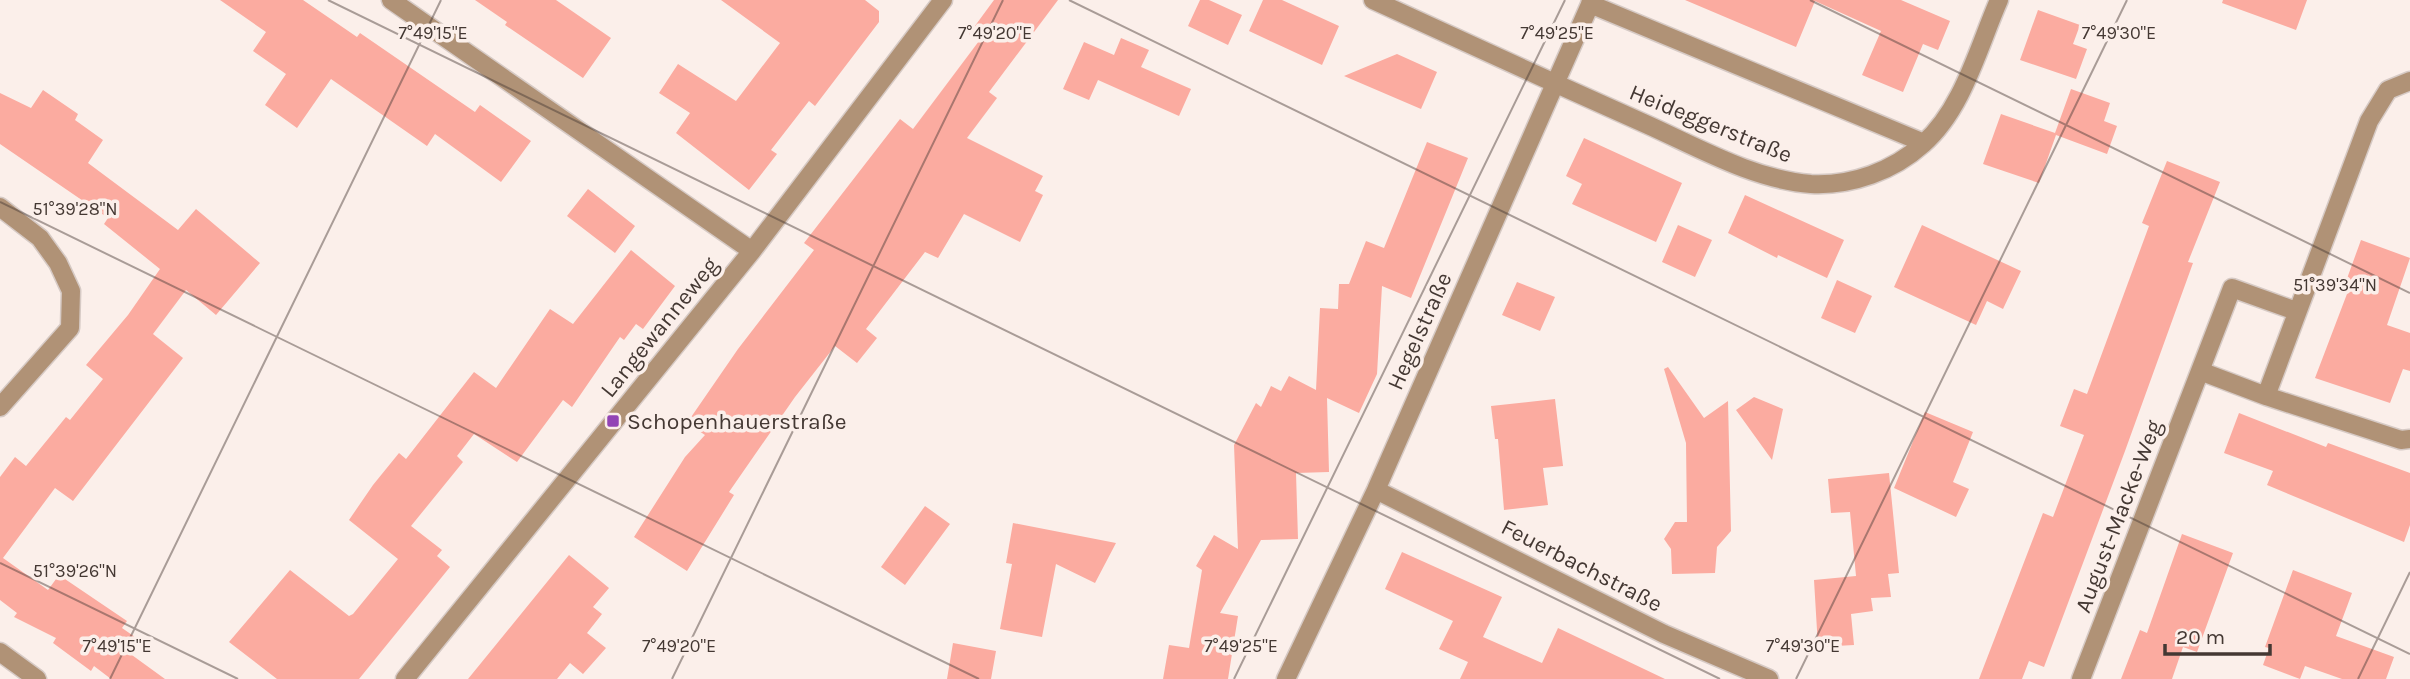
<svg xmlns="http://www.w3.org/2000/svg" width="2410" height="679" viewBox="0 0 2410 679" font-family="Karla,sans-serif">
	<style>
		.building { fill: #fbaba0 }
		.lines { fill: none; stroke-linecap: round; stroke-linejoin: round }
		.minor-casing { stroke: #d6cac5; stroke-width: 21 }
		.minor { stroke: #b09276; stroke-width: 18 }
		.ticks { fill: none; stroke: #443833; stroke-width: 2; stroke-opacity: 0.45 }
		.poi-dot { fill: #9244b5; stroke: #fbefea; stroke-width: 2.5 }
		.labels { text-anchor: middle; stroke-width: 7; stroke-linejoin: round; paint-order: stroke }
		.street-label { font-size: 23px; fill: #443833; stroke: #fbefea }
		.poi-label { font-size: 23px; fill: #443833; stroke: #fbefea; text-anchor: start }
		.ticks-label { font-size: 18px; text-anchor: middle; fill: #443833; stroke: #fbefea; stroke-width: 7; stroke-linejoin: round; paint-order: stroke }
	</style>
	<rect width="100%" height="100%" fill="#fbefea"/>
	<path class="building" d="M 220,0 L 303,0 L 357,37 L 360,33 L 475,112 L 480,105 L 531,141 L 501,182 L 435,134 L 427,146 L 331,79 L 297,128 L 265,105 L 286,74 L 253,51 L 266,32 Z
		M 475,0 L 556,0 L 611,38 L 583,78 L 505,25 L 507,22 Z
		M 721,0 L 865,0 L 879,11 L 879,22 L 815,106 L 809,101 L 771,150 L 777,154 L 749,190 L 676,133 L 690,113 L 659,93 L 678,64 L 736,101 L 780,43 Z
		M 994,0 L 1058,0 L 989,92 L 997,98 L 967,138 L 1043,176 L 1035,191 L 1043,195 L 1020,242 L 964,214 L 938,258 L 925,252 L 866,329 L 877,338 L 857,363 L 835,346 L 795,397 L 729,492 L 734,495 L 687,571 L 634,537 L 685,457 L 705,435 L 687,423 L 738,349 L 814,250 L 804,243 L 900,119 L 913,129 L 979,41 L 969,34 Z
		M 1200,0 L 1209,0 L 1242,15 L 1228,45 L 1188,26 Z
		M 1263,0 L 1282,0 L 1339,26 L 1322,65 L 1249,31 Z
		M 1685,0 L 1901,0 L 1950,21 L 1938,50 L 1923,44 L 1903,92 L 1862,75 L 1881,31 L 1815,1 L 1796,47 Z
		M 2223,0 L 2307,0 L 2296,30 L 2222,3 Z
		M 2038,10 L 2080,25 L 2073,44 L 2087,49 L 2076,79 L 2020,60 Z
		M 1121,38 L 1149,50 L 1141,67 L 1191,89 L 1179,116 L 1098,80 L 1089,100 L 1063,89 L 1084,42 L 1114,55 Z
		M 1397,54 L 1437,72 L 1421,109 L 1344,76 Z
		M 2071,89 L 2110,103 L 2104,121 L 2117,126 L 2107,154 L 2056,135 L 2039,183 L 1983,164 L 2001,114 L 2055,133 Z
		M 43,90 L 78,114 L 75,120 L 103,140 L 88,163 L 178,230 L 196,209 L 260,263 L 216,315 L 186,290 L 153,334 L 183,358 L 73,501 L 55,488 L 3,558 L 48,590 L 59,575 L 127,621 L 122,628 L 135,637 L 125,650 L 165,679 L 111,679 L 94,666 L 91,671 L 53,643 L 56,638 L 14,617 L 17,613 L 0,600 L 0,477 L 15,457 L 26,466 L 66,417 L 70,420 L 103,379 L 86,365 L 128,315 L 160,269 L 104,224 L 108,218 L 0,144 L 0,93 L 31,108 Z
		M 1584,138 L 1682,183 L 1656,242 L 1572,204 L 1582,184 L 1566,176 Z
		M 1427,142 L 1468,158 L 1411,298 L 1382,286 L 1377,374 L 1359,413 L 1327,398 L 1329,472 L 1296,473 L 1298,539 L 1261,540 L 1220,613 L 1238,616 L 1228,679 L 1163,679 L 1169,645 L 1189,648 L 1202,570 L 1196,566 L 1214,535 L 1238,549 L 1234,445 L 1256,403 L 1261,407 L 1271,386 L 1281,391 L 1289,376 L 1316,390 L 1320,308 L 1338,309 L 1339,284 L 1349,284 L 1366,241 L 1384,248 Z
		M 2167,161 L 2220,182 L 2188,262 L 2193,263 L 2125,451 L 2044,667 L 2029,661 L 2022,679 L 1979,679 L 2043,513 L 2053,517 L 2084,435 L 2060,426 L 2074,389 L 2087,394 L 2149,226 L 2142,223 Z
		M 588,189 L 635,226 L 615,253 L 567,216 Z
		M 1745,195 L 1844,240 L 1827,278 L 1778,255 L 1777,258 L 1728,233 Z
		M 1678,225 L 1712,240 L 1695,277 L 1662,262 Z
		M 1922,225 L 2021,271 L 2003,309 L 1987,301 L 1976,325 L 1894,287 Z
		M 2361,240 L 2410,258 L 2387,325 L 2410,333 L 2410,371 L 2403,369 L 2390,403 L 2315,378 L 2350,286 L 2345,284 Z
		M 631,250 L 675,286 L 643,329 L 636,324 L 624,340 L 620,337 L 572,407 L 563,400 L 517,462 L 474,434 L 457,456 L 463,462 L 411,526 L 442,550 L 437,556 L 450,567 L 359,679 L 277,679 L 229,642 L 290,570 L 349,616 L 353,614 L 398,559 L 349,520 L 373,485 L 399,453 L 406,459 L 474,372 L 496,388 L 550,309 L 573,324 Z
		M 1837,280 L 1872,296 L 1855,333 L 1821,318 Z
		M 1517,282 L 1555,297 L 1540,331 L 1502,315 Z
		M 1668,367 L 1704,418 L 1728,401 L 1731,531 L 1717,547 L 1715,573 L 1672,574 L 1671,549 L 1664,539 L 1675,522 L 1687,522 L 1686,443 L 1664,369 Z
		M 1754,397 L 1783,409 L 1772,460 L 1736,410 Z
		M 1555,399 L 1563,466 L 1543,468 L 1548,505 L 1504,510 L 1498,439 L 1495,439 L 1491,406 Z
		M 1925,412 L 1973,432 L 1953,482 L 1969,489 L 1956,517 L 1894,488 Z
		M 2239,413 L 2326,447 L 2328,443 L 2410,473 L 2410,525 L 2404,542 L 2267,485 L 2273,471 L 2224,453 Z
		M 1889,473 L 1899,573 L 1888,574 L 1891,597 L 1871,598 L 1873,611 L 1851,614 L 1854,645 L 1818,647 L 1814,580 L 1856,576 L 1850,512 L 1831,513 L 1828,479 Z
		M 925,506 L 950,524 L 905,585 L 881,567 Z
		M 1013,523 L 1116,543 L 1095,583 L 1056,564 L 1042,637 L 1000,629 L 1012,564 L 1006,563 Z
		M 2182,534 L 2233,553 L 2197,652 L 2183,647 L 2172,679 L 2121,679 L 2140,630 L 2147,633 Z
		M 1402,552 L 1502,597 L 1483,637 L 1542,663 L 1558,628 L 1665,679 L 1460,679 L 1468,662 L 1439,649 L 1453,621 L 1385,589 Z
		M 569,555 L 609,588 L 593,607 L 602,614 L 587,633 L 606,648 L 583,674 L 570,663 L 557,679 L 468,679 Z
		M 2293,570 L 2352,593 L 2336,636 L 2394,657 L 2386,679 L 2342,679 L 2305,666 L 2300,679 L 2263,665 L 2269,648 L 2265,647 Z
		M 953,643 L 996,651 L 991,679 L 947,679 Z"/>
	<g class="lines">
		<g class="minor-casing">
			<path id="minor" d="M 391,0 L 752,251
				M 1373,0 C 1464,42 1556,84 1648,125 C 1699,148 1755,180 1811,184 C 1852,186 1893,171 1923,144 C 1963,109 1978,48 1999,0
				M 1590,4 L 1924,143
				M 0,207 L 40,238 L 58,263 L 71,291 L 70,328 L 0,407
				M 2200,371 L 2232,288 L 2296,311
				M 2266,396 L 2401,440 L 2410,439
				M 1376,490 L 1664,634 L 1769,679
				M 0,652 L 37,679
				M 405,679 L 752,251 L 943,0
				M 1286,679 L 1376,490 L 1592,0
				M 2081,679 L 2200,371 L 2266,396 L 2369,121 L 2388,90 L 2410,81"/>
		</g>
		<use href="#minor" class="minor"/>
	</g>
	<path class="ticks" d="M 328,0 L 1720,679M 1069,0 L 2410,654M 1810,0 L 2410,293M 0,202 L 979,679M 0,563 L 238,679M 110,679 L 441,0M 672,679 L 1003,0M 1234,679 L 1565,0M 1796,679 L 2127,0M 2358,679 L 2410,572"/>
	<rect class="poi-dot" x="606" y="414" width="14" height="14" rx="3.5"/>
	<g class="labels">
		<g class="street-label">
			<text transform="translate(1711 123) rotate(22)" y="8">Heideggerstraße</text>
			<text transform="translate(659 327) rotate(-51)" y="8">Langewanneweg</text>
			<text transform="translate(1419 331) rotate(-66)" y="8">Hegelstraße</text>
			<text transform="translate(2118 516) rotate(-69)" y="8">August-Macke-Weg</text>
			<text transform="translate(1582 565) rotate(27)" y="8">Feuerbachstraße</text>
		</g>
		<g class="poi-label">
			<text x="627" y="429">Schopenhauerstraße</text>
		</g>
	</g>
	<g class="ticks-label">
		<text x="2119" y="39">7°49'30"E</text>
		<text x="433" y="39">7°49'15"E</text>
		<text x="995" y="39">7°49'20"E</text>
		<text x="1557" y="39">7°49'25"E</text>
		<text x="75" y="215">51°39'28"N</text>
		<text x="2335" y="291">51°39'34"N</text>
		<text x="75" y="577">51°39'26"N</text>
		<text x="117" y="652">7°49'15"E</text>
		<text x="679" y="652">7°49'20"E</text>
		<text x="1241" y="652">7°49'25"E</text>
		<text x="1803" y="652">7°49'30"E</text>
	</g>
	<path d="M2165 644v10h105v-10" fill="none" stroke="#443833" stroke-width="3.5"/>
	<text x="2176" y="644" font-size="21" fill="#443833" stroke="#fbefea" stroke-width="5" paint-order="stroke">20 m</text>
</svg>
